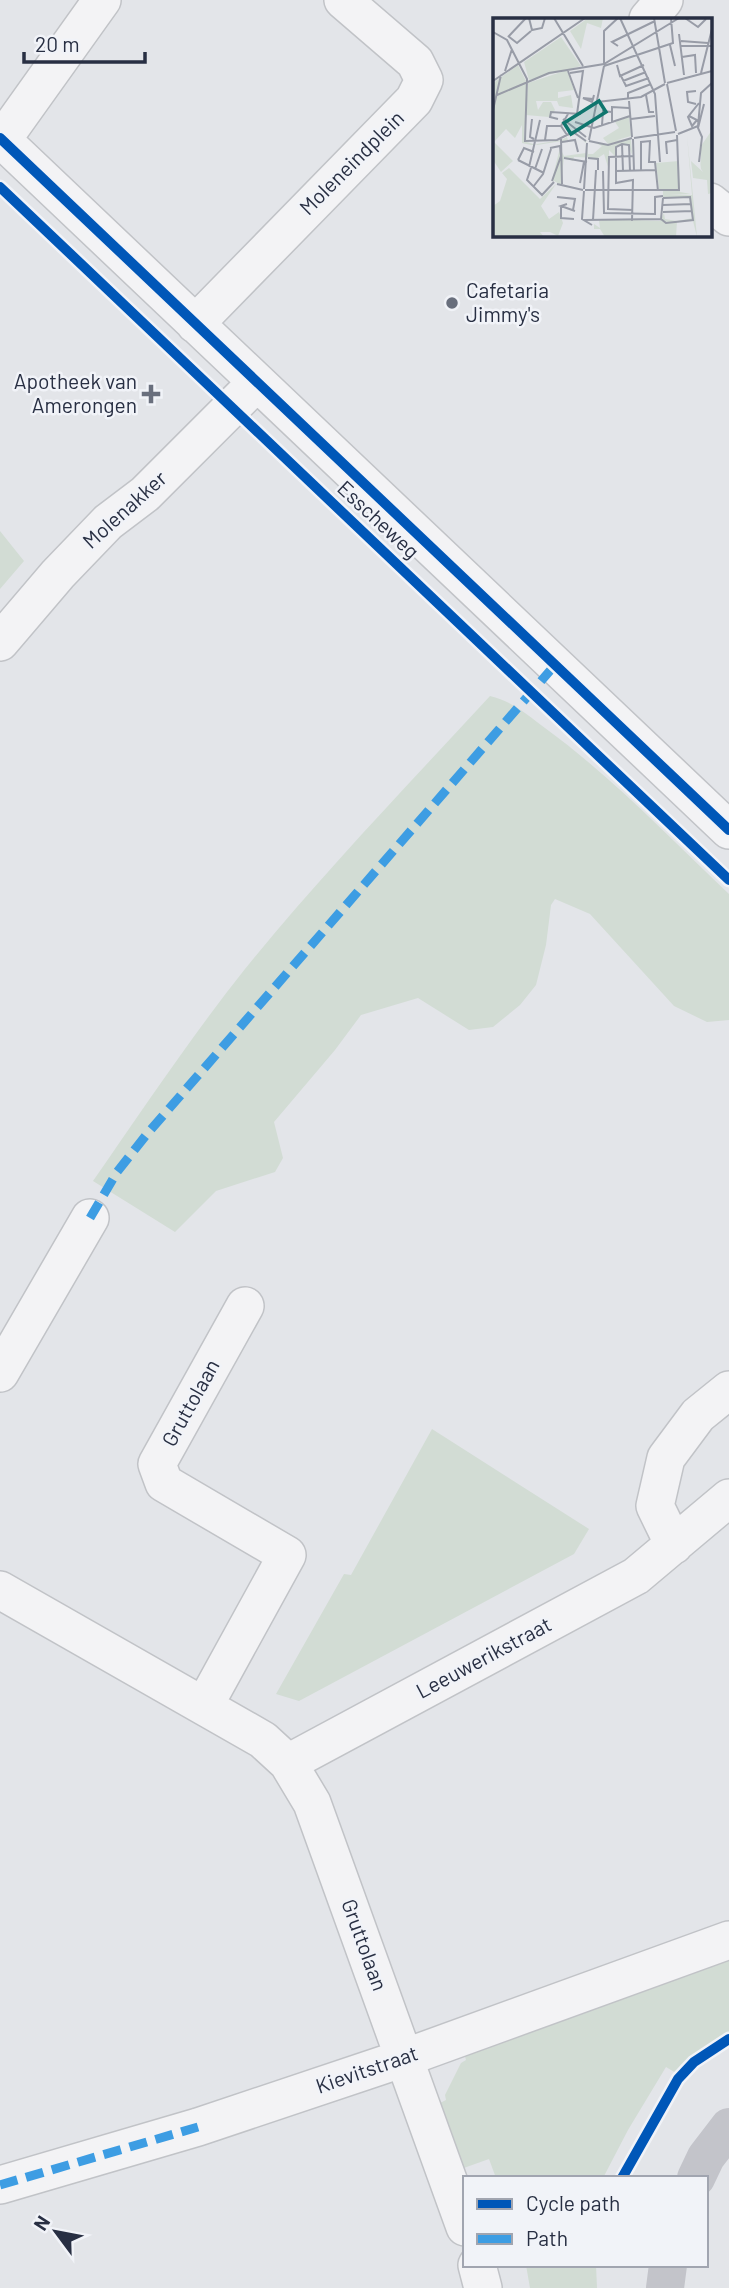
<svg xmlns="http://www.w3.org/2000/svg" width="729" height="2288" viewBox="0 0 729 2288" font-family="Barlow,sans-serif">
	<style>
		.green { fill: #d2dcd4 }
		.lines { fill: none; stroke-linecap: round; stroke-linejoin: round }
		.minor-casing { stroke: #c1c3c7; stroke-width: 40 }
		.minor { stroke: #f3f3f5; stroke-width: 37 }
		.secondary { stroke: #c3c4ca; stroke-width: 38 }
		.quiet { stroke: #3d9de3; stroke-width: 9; stroke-dasharray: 18 9; stroke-linecap: butt }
		.cycleway-casing { stroke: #f1f3f8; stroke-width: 15 }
		.cycleway { stroke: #0057b8; stroke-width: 10 }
		.poi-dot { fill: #696f7d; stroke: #f1f3f8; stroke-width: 2.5 }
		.labels { text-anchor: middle; stroke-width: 5; stroke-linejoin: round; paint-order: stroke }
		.street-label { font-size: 21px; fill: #282f43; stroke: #f1f3f8 }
		.poi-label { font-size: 21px; fill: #282f43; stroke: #f1f3f8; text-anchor: start }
		.inset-road { fill: none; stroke: #989ca7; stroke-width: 2 }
		.view { fill: #0f766e; fill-opacity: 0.15; stroke: #0f766e; stroke-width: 3.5 }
		.inset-edge { fill: none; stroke: #282f43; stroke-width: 3.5 }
	</style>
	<rect width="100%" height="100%" fill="#e3e5e9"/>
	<path class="green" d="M 0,531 L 24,561 L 0,589 Z
		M 490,696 C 512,701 527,715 545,728 C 612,777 669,837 729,894 L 729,1020 L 707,1022 L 674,1006 L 590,914 L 555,899 L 551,905 L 546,945 L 536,985 L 520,1005 L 493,1027 L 469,1030 L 418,998 L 361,1015 L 335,1050 L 274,1122 L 283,1158 L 275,1172 L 216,1191 L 175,1232 L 93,1181 C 143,1109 191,1037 245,969 C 322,874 407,786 490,696 Z
		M 432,1429 L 589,1529 L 574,1554 L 299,1701 L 276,1694 L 344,1574 L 351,1575 Z
		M 729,1954 L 729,2033 L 682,2065 L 676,2073 L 666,2067 L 628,2130 L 603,2178 L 496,2178 L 489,2159 L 461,2169 L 436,2105 L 446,2100 L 445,2095 L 461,2063 L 466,2060 L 463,2050 Z
		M 526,2265 L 596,2265 L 597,2288 L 530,2288 Z"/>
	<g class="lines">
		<g class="minor-casing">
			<path id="minor" d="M 648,19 L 664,0
				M 0,138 L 729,830
				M 2,140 L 102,0
				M 710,202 L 729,217
				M 195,324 L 414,100 L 424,80 L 415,62 L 343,0
				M 0,642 L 58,574 L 108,522 L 145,494 L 256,383
				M 0,1373 L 90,1218
				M 674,1545 L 655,1506 L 666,1458 L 698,1415 L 729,1390
				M 0,1590 L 263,1740 L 288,1763 L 312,1803 L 465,2227
				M 204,1706 L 287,1555 L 164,1483 L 157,1464 L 245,1306
				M 288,1763 L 636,1576 L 729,1498
				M 0,2185 L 198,2127 L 404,2058 L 729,1940
				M 477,2265 L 483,2288"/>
		</g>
		<use href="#minor" class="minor"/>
		<path class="secondary" d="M 696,2178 L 706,2157 L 729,2127
			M 665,2288 L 668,2265"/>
		<path class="quiet" d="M 90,1218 L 117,1172 L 147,1134 L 555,665
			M 0,2185 L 198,2127"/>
		<g class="cycleway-casing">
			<path id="cycleway" d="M 0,138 L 729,830
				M 0,187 L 729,880
				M 622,2178 L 678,2079 L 694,2062 L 729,2039"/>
		</g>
		<use href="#cycleway" class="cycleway"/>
	</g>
	<g class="poi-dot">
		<circle cx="452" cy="303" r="7"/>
		<path d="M147.5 383.5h7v7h7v7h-7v7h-7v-7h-7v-7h7z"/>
	</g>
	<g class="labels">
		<g class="street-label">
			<text transform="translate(352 163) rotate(-45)" y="7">Moleneindplein</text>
			<text transform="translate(125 510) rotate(-42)" y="7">Molenakker</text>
			<text transform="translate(378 520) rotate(43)" y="7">Esscheweg</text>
			<text transform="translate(191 1403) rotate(-61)" y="7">Gruttolaan</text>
			<text transform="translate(484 1658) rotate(-28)" y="7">Leeuwerikstraat</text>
			<text transform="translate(364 1945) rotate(70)" y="7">Gruttolaan</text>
			<text transform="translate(367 2070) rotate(-19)" y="7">Kievitstraat</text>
		</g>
		<g class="poi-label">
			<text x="466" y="298">Cafetaria<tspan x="466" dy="24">Jimmy's</tspan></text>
			<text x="137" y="389" text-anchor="end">Apotheek van<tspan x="137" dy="24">Amerongen</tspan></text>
		</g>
	</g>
	<g transform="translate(493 18)">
		<rect width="219" height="219" fill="#e3e5e9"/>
		<path d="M 95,0 L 110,0 L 108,10 L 94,5 L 88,31 L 77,13 ZM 68,19 L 88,48 L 36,62 L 31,44 ZM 25,47 L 34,65 L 31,123 L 43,127 L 44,126 L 68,122 L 74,119 L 75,122 L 44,127 L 38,127 L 29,125 L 29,107 L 22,120 L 13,111 L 1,124 L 20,143 L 8,154 L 0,142 L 0,65 ZM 74,52 L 81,72 L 65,74 L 65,80 L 78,77 L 80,90 L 66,88 L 64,83 L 43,83 L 45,92 L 50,84 L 58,84 L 62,92 L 56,99 L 33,97 L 35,65 ZM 136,99 L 138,118 L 124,122 L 138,121 L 139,137 L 135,126 L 123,129 L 122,138 L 116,132 L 116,152 L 111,136 L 105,140 L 81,139 L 80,143 L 71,139 L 68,166 L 76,171 L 59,162 L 67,130 L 71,138 L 93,135 L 93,125 L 83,117 L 75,118 L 80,116 L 83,117 L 91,123 L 93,123 L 95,136 L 100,136 L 109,128 L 102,125 L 114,127 L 123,124 L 115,126 L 110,120 L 126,110 L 122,104 ZM 219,112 L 219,175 L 215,176 L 214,162 L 200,160 L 198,143 L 210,154 L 208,151 L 207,146 L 206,128 L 211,117 L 206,129 L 208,150 L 208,128 ZM 194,117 L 204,219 L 200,203 L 184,203 L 200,200 L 197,179 L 171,180 L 170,184 L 170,173 L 166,172 L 163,145 L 186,143 L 187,174 L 198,176 L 176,177 L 199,177 ZM 16,150 L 47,181 L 63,166 L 48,188 L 56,201 L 66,194 L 70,205 L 65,218 L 57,214 L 47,214 L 51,219 L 0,219 L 0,188 L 7,183 L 14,161 L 9,155 ZM 171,195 L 172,201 L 184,203 L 183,219 L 112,219 L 107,211 L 101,211 L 101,206 L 107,210 L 106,203 L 119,201 L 167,203 Z" fill="#d2dcd4"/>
		<path class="inset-road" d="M 36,0 L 39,12 L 49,10 L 52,0M 61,0 L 90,48M 127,0 L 162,76 L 167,144M 161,0 L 172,65M 192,0 L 205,9 L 213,1M 0,14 L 14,22 L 34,61 L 32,123 L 64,122 L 80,114 L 93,123M 186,16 L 191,57M 15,18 L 24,25 L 38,13M 15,19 L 33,0M 188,23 L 215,25M 177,27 L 182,48M 125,28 L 119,24 L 162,3M 188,28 L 219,28M 189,39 L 202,37 L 203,55M 111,45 L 111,13 L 125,0M 124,47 L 127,58 L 151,47M 111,48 L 180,25 L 178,0M 12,53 L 19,31M 75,53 L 85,80M 77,55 L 90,53 L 84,96M 208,55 L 219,11M 128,58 L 133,68 L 156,60M 0,63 L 92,0M 130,63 L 153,54M 174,65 L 219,53M 174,66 L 183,113M 4,77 L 56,55 L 111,46 L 186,0M 153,77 L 156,94 L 161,94M 100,81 L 90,80 L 99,84 L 100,81 L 101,77M 135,81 L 135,75 L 158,66M 136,83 L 139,119M 104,84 L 148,79 L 172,66M 203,86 L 195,84 L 194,74 L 203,73M 0,92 L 8,57M 196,98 L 204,102 L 199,108 L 195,99 L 206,85M 39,101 L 37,119 L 41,121M 65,101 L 57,99 L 58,94 L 88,96M 70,101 L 93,119M 138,101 L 162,98M 82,104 L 101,110 L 137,98M 119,104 L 119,89 L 136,90M 109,107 L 110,93 L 119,94M 185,116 L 205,108 L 208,75 L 219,65M 74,117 L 68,108 L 75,96M 141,120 L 182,114M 68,121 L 69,166M 140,121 L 141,153M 52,122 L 54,108 L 68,108M 96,122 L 111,48M 96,123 L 115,127 L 139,120M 69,124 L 82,122 L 85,134M 129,126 L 130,153M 57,130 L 67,128 L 68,138 L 59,163M 174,136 L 173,124 L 184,122M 71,140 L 94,144M 95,140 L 105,141 L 105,152M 25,142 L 51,155M 25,142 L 31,130 L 41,134M 206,144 L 209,119 L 205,110 L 211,86M 36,149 L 47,102M 38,150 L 34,162 L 49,177 L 61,164M 42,151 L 49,131M 110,153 L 111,195 L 162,196 L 162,179 L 170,178M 123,153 L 163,152M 137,153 L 136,127 L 129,126 L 123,129 L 123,165 L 140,162 L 139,203M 148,153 L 148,124 L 157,123 L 156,144 L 162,144 L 165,173M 87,165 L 91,144M 64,166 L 90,172M 40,169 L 50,156 L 58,131M 91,171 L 94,125M 92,172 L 186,172 L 184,117M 91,173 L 89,201 L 99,207M 64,179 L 82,181 L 80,192M 74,186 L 68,188 L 82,193M 170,187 L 198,186M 68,188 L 68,200 L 81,201M 140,192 L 115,191 L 116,139 L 140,138M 170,194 L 199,193M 168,201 L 173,205 L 200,202 L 197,179 L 170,180M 168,201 L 170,180M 91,202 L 168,201M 100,202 L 103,152"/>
		<path class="view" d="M 106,83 L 113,94 L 78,116 L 71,105 Z"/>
		<rect width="219" height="219" class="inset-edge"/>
	</g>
	<rect x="463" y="2176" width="245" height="91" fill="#f1f3f8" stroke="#a1a5b0" stroke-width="2"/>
	<rect x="477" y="2199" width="35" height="10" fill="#0057b8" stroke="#a1a5b0" stroke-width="2"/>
	<text x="526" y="2211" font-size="21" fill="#282f43">Cycle path</text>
	<rect x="477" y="2234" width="35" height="10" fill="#3d9de3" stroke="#a1a5b0" stroke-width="2"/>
	<text x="526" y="2246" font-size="21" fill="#282f43">Path</text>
	<g transform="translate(56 2232) rotate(302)" stroke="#f1f3f8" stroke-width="5" paint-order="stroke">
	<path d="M0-5L12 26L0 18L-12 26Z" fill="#282f43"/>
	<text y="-10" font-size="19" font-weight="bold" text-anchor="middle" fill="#282f43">N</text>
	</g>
	<path d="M24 52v10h121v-10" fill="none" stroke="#282f43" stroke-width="3.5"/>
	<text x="35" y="52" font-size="21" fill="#282f43" stroke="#f1f3f8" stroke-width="5" paint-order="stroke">20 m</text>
</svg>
